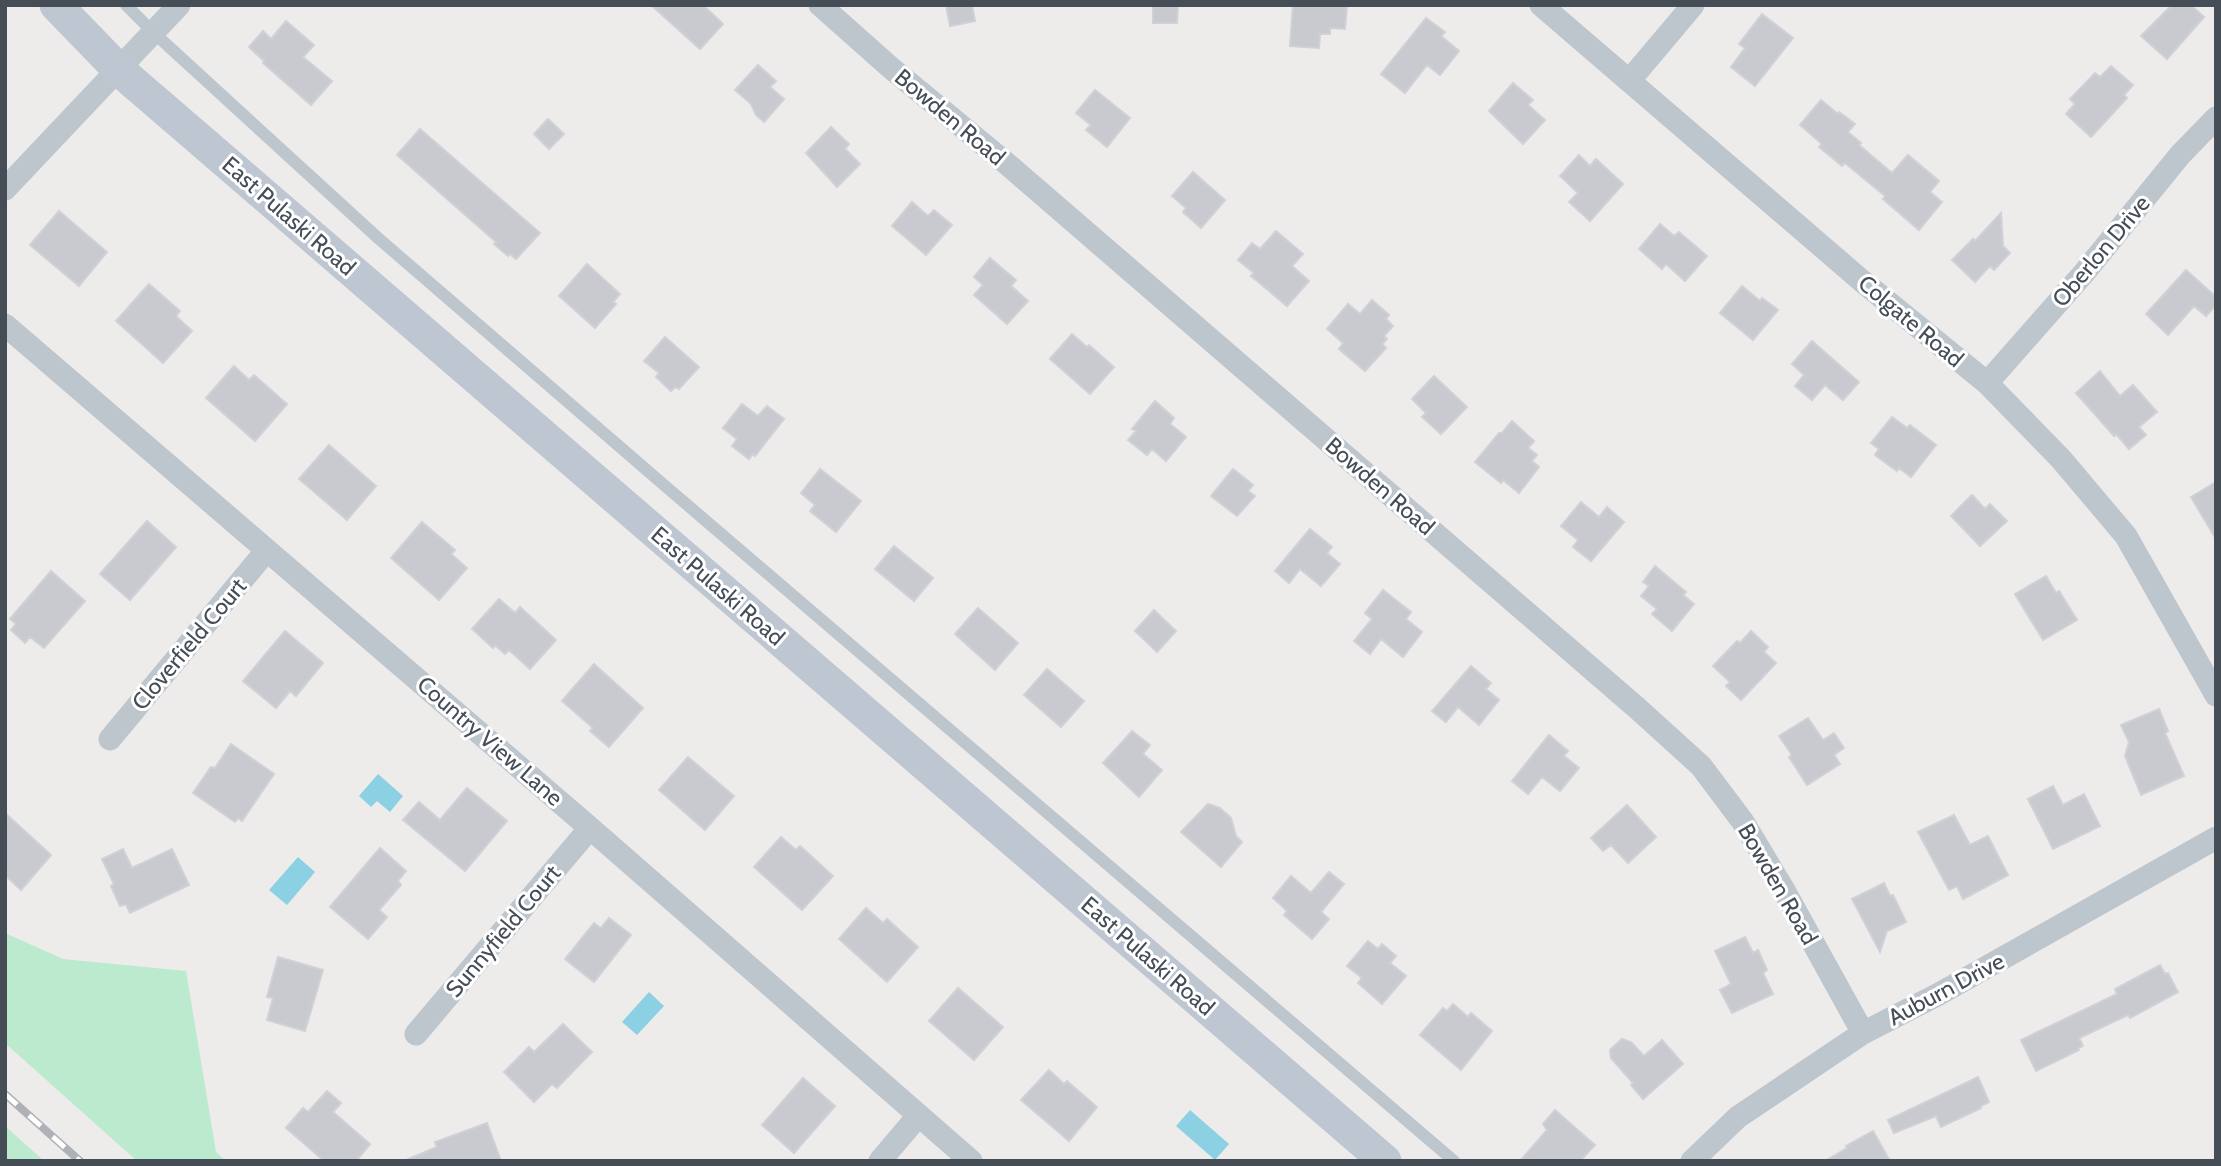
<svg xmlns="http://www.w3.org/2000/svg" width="2221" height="1166" viewBox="0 0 2221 1166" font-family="Cabin,sans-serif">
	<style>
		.green { fill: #bbeace }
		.water { fill: #8cd0e3 }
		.building { fill: #c8cad0; stroke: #cfd1d7; stroke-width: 2 }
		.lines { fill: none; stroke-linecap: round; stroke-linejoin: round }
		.service { stroke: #bdc5cd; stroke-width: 12 }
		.minor { stroke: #bdc5cd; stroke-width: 23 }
		.secondary { stroke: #bdc6d1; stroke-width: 33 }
		.rail-casing { stroke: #aeb1b5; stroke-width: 8 }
		.rail { stroke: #fff; stroke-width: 5; stroke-dasharray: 16; stroke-linecap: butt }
		.labels { text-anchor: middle; stroke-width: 6; stroke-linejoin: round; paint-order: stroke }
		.street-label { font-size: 23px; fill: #454e57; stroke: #fff }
	</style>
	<rect width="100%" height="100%" fill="#eeebeb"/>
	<path class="green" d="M 5,933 L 63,959 L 186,971 L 216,1152 L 226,1161 L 137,1161 L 5,1043 Z
		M 5,1126 L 44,1161 L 5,1161 Z"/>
	<path class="water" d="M 378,774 L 403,796 L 390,812 L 377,801 L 371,807 L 359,796 Z
		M 298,857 L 315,872 L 287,905 L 269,890 Z
		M 649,992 L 664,1006 L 637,1035 L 622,1022 Z
		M 1190,1110 L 1229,1144 L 1215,1160 L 1176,1126 Z"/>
	<path class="building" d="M 651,5 L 703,5 L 723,24 L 700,49 Z
		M 946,5 L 972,5 L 975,21 L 950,26 Z
		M 1153,5 L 1178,5 L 1177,23 L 1153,23 Z
		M 1293,5 L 1347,5 L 1345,29 L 1330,28 L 1330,34 L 1320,34 L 1319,48 L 1290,46 Z
		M 2172,5 L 2191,5 L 2204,17 L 2167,59 L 2141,36 Z
		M 1762,14 L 1793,38 L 1755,86 L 1731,67 L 1745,48 L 1739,44 Z
		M 1426,18 L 1445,32 L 1441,36 L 1459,51 L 1440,75 L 1427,65 L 1405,93 L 1381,74 Z
		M 286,21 L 314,45 L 303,57 L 332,81 L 311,105 L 263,63 L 264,61 L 249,47 L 263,31 L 271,39 Z
		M 758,65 L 776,81 L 770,87 L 784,99 L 764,122 L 756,115 L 751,104 L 735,90 Z
		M 2111,66 L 2133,85 L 2124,95 L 2127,98 L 2091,137 L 2066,114 L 2075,104 L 2070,99 L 2095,73 L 2100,77 Z
		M 1513,83 L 1533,100 L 1528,105 L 1545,120 L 1523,144 L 1489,111 Z
		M 1095,90 L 1130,118 L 1107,147 L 1086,130 L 1091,125 L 1076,113 Z
		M 1821,100 L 1838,114 L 1839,112 L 1855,124 L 1848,132 L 1861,143 L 1859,145 L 1892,173 L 1908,155 L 1939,181 L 1930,192 L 1942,202 L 1919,230 L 1883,199 L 1885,196 L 1845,163 L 1842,166 L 1819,147 L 1822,144 L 1800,125 Z
		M 548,119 L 564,134 L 549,149 L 534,134 Z
		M 831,127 L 849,144 L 845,149 L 860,164 L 837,187 L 806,153 Z
		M 420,129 L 540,233 L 516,259 L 510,254 L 508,256 L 494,244 L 496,242 L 397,155 Z
		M 1579,155 L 1590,166 L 1596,159 L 1623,184 L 1590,221 L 1569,202 L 1578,193 L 1560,176 Z
		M 1193,172 L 1225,200 L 1201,228 L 1183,212 L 1186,208 L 1172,196 Z
		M 912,202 L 928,216 L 934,210 L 952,225 L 926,255 L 892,226 Z
		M 59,211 L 107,252 L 79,286 L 30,245 Z
		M 2001,213 L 2003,246 L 2010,253 L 1994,270 L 1990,266 L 1975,282 L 1952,260 L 1973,239 L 1975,241 Z
		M 1660,224 L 1674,236 L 1679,232 L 1707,256 L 1685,281 L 1666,264 L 1662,269 L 1639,249 Z
		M 1276,231 L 1303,254 L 1292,266 L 1309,281 L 1287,306 L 1251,276 L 1254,273 L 1238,260 L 1252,243 L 1260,249 Z
		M 990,258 L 1016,280 L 1011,286 L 1028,301 L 1007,324 L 974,295 L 983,285 L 974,277 Z
		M 587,264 L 620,294 L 613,302 L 616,304 L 595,328 L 559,296 Z
		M 2186,270 L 2216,297 L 2216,305 L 2206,316 L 2194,306 L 2168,335 L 2146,314 Z
		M 149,284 L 180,311 L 176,316 L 192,331 L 163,363 L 116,321 Z
		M 1742,286 L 1760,301 L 1762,298 L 1778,310 L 1753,340 L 1720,313 Z
		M 1372,300 L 1389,315 L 1386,319 L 1393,326 L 1384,336 L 1387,339 L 1382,344 L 1386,348 L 1365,371 L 1339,349 L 1343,343 L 1327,329 L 1348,304 L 1360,314 Z
		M 1072,334 L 1087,347 L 1089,345 L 1114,367 L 1090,394 L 1050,359 Z
		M 665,337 L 699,367 L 679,389 L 675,387 L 671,391 L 656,377 L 659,373 L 644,361 Z
		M 1812,341 L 1859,382 L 1843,400 L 1825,385 L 1812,400 L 1795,386 L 1804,375 L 1792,364 Z
		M 234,366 L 249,380 L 254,375 L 287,404 L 255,441 L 206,398 Z
		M 2100,371 L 2120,396 L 2133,385 L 2157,412 L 2139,427 L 2146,435 L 2129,449 L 2116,434 L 2114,436 L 2076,393 Z
		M 1434,376 L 1467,407 L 1441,434 L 1422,417 L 1426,413 L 1412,399 Z
		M 1155,401 L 1174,418 L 1170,424 L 1186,437 L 1166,461 L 1152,449 L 1147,455 L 1128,440 L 1136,431 L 1132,429 Z
		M 742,404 L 758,416 L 767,406 L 784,419 L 755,456 L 753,454 L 749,459 L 732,446 L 737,439 L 723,428 Z
		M 1892,417 L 1907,428 L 1910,425 L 1936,445 L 1911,477 L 1899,468 L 1897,471 L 1875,455 L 1879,449 L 1871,443 Z
		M 1512,421 L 1534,441 L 1528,448 L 1537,455 L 1532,461 L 1539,467 L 1519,493 L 1503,480 L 1501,483 L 1475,462 L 1499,433 L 1502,433 Z
		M 329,445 L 376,486 L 347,520 L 299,479 Z
		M 820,469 L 861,501 L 836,532 L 810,511 L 815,505 L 801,493 Z
		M 1233,469 L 1253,485 L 1248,491 L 1255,496 L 1237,516 L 1211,496 Z
		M 2216,482 L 2216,539 L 2191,497 Z
		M 1972,495 L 1985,509 L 1990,504 L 2007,521 L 1980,546 L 1951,516 Z
		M 1581,502 L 1599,517 L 1607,507 L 1624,522 L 1591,561 L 1573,547 L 1578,540 L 1561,526 Z
		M 147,521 L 176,547 L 130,600 L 100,574 Z
		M 422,522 L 455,550 L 451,554 L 467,568 L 439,600 L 391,558 Z
		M 1310,529 L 1332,547 L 1327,553 L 1340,564 L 1321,586 L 1300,569 L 1289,583 L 1275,571 Z
		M 894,546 L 933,578 L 914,601 L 875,569 Z
		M 1655,566 L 1686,592 L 1683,595 L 1694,604 L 1672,631 L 1652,614 L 1657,609 L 1641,596 L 1649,586 L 1643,582 Z
		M 51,571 L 85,601 L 44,648 L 30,637 L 25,643 L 11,630 L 16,624 L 10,619 Z
		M 2046,576 L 2056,593 L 2059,591 L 2077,620 L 2043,640 L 2015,594 Z
		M 1383,590 L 1411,612 L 1406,619 L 1422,632 L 1403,657 L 1381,639 L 1370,654 L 1354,641 L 1372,619 L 1365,613 Z
		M 499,599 L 515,613 L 520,607 L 556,640 L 530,669 L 509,650 L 505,654 L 495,645 L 493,648 L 472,629 Z
		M 978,608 L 1018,643 L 995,670 L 955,634 Z
		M 1154,610 L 1176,631 L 1157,652 L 1135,631 Z
		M 285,631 L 323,663 L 296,696 L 290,691 L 276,708 L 243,681 Z
		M 1751,631 L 1768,647 L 1764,652 L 1776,663 L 1741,700 L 1726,686 L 1730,682 L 1713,666 L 1737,641 L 1740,643 Z
		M 594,664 L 643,708 L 609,747 L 590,731 L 593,728 L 562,701 Z
		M 1471,666 L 1491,683 L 1486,689 L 1499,700 L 1479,725 L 1458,707 L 1446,722 L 1432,711 Z
		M 1047,669 L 1084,701 L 1061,727 L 1024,695 Z
		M 2159,709 L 2168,731 L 2165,733 L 2184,776 L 2141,795 L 2125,756 L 2129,742 L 2121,725 Z
		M 1808,718 L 1823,740 L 1834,733 L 1844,748 L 1834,755 L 1840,764 L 1807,785 L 1789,757 L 1792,755 L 1779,736 Z
		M 1132,731 L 1150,745 L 1143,754 L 1162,770 L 1139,797 L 1103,763 Z
		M 1549,735 L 1568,751 L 1564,756 L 1579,768 L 1560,791 L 1542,777 L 1528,794 L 1512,781 Z
		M 231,744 L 274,774 L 242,821 L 238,818 L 235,822 L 193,793 L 211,767 L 215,768 Z
		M 688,757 L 734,796 L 705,830 L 659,790 Z
		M 2053,786 L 2063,805 L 2084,794 L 2100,826 L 2053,849 L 2028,799 Z
		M 467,788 L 507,821 L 465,871 L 403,820 L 419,802 L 440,820 Z
		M 1208,804 L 1220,808 L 1231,818 L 1236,836 L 1242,842 L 1221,867 L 1181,832 Z
		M 1627,805 L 1656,837 L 1628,863 L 1611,845 L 1603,851 L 1591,838 Z
		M 5,813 L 51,855 L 21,890 L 5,875 Z
		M 1954,815 L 1970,845 L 1988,836 L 2008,875 L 1963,899 L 1957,886 L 1949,890 L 1918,832 Z
		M 781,837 L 796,850 L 800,846 L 833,876 L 802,910 L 754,867 Z
		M 380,848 L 406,871 L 398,881 L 401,885 L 379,910 L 387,917 L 368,939 L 330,907 Z
		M 123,849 L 132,868 L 172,849 L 189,885 L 130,913 L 126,904 L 120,906 L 111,886 L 114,884 L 102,859 Z
		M 1329,872 L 1344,884 L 1321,912 L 1329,919 L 1312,939 L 1284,915 L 1287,911 L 1273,898 L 1291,876 L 1311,893 Z
		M 1884,883 L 1890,896 L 1893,895 L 1906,922 L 1887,931 L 1880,952 L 1852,899 Z
		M 866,908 L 883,923 L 887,919 L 918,947 L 887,982 L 839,939 Z
		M 609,918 L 631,935 L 594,982 L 565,959 L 594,923 L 601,928 Z
		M 1745,937 L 1753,953 L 1758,950 L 1767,970 L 1763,973 L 1773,994 L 1732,1013 L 1720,990 L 1731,984 L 1715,951 Z
		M 1368,941 L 1378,949 L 1382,944 L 1396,956 L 1390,963 L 1406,976 L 1382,1004 L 1358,983 L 1362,978 L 1347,966 Z
		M 278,957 L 323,970 L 305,1031 L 267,1020 L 273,998 L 267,997 Z
		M 2160,965 L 2165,974 L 2168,973 L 2178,992 L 2130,1018 L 2128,1015 L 2079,1038 L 2083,1046 L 2078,1048 L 2079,1050 L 2036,1071 L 2021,1040 L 2117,994 L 2115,989 Z
		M 958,988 L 1003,1027 L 974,1060 L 929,1021 Z
		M 1453,1004 L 1468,1017 L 1471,1013 L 1492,1031 L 1461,1070 L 1420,1035 L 1443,1008 L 1447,1011 Z
		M 563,1024 L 592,1052 L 557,1088 L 552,1084 L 534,1102 L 504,1072 L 529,1047 L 534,1052 Z
		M 1622,1039 L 1631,1042 L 1644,1056 L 1662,1040 L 1683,1064 L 1643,1099 L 1631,1085 L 1633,1083 L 1611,1058 L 1610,1050 Z
		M 1049,1070 L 1064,1084 L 1067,1081 L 1097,1107 L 1069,1141 L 1021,1100 Z
		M 1978,1077 L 1989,1102 L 1981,1106 L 1981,1108 L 1941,1127 L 1936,1116 L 1894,1133 L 1888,1120 Z
		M 803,1078 L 835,1106 L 794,1153 L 762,1125 Z
		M 327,1091 L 341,1103 L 333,1112 L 370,1144 L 356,1161 L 324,1161 L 286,1128 L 303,1108 L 308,1112 Z
		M 1555,1110 L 1595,1145 L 1580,1161 L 1520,1161 L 1547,1130 L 1543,1124 Z
		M 487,1123 L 501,1161 L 404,1161 L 437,1147 L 435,1142 Z
		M 1873,1131 L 1890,1161 L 1825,1161 L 1847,1148 L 1846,1146 Z"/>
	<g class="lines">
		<path class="service" d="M 126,5 L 154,33 L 378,238 L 664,485 L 1454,1161"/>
		<path class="minor" d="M 820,5 L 891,68 L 1006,163 L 1637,708 L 1701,766 L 1743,822 L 1785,892 L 1863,1033
			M 1541,5 L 1862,281 L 1987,383 L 2061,459 L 2126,536 L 2216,695
			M 1629,81 L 1693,5
			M 5,189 L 179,5
			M 5,325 L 590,828 L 971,1161
			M 1987,383 L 2084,273 L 2180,155 L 2216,118
			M 110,739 L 267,550
			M 416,1034 L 590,828
			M 880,1161 L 918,1116
			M 1692,1161 L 1738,1117 L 1863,1033 L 1939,994 L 2216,838"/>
		<path class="secondary" d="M 56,5 L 119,70 L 1385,1161"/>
		<g class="rail-casing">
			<path id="rail" d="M 5,1094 L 80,1161"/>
		</g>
		<use href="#rail" class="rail"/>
	</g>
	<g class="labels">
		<g class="street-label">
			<text transform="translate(950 117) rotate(40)" y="8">Bowden Road</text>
			<text transform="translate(289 216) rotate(41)" y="8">East Pulaski Road</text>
			<text transform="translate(2101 251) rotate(-50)" y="8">Oberlon Drive</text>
			<text transform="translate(1911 321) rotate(40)" y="8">Colgate Road</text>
			<text transform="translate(1380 486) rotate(41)" y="8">Bowden Road</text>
			<text transform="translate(718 586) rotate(41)" y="8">East Pulaski Road</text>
			<text transform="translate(189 644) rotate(-50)" y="8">Cloverfield Court</text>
			<text transform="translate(490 741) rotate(41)" y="8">Country View Lane</text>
			<text transform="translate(1778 884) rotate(60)" y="8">Bowden Road</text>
			<text transform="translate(503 931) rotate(-50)" y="8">Sunnyfield Court</text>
			<text transform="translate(1148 956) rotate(41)" y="8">East Pulaski Road</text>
			<text transform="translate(1946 989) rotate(-28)" y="8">Auburn Drive</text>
		</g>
	</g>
	<rect width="2221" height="1166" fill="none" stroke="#454e57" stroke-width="14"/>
</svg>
